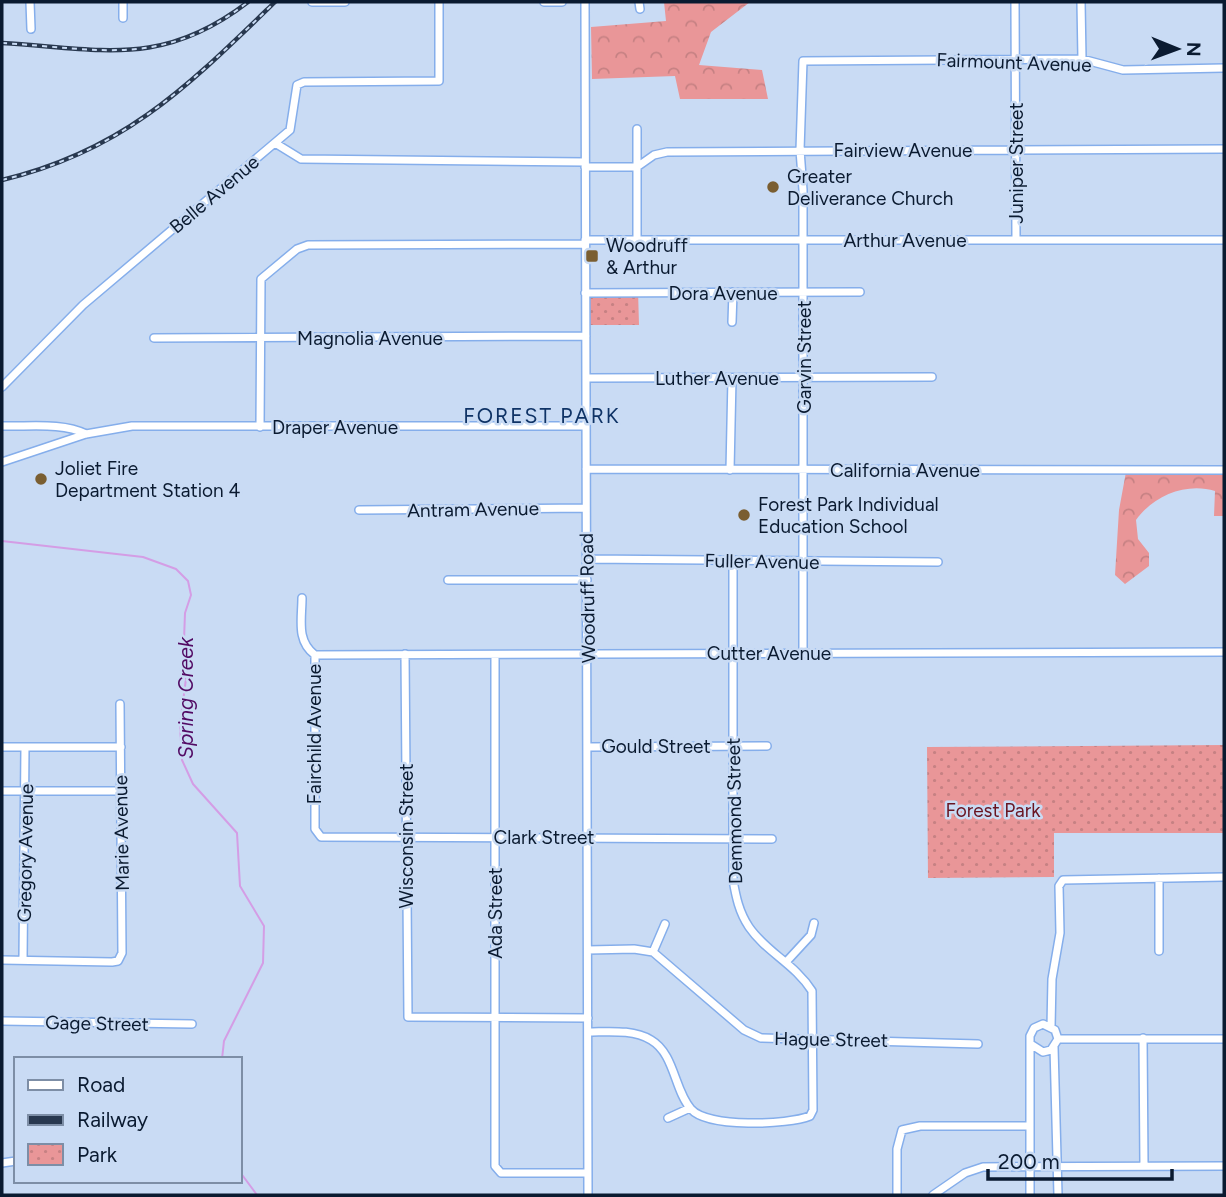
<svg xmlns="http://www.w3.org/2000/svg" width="1226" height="1197" viewBox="0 0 1226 1197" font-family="Figtree,sans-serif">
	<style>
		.forest { fill: url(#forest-crowns) }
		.park { fill: url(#park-dots) }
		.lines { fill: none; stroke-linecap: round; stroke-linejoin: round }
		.stream { stroke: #d49de5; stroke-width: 2 }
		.minor-casing { stroke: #85aeeb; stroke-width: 10 }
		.minor { stroke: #fff; stroke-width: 7 }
		.rail-casing { stroke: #28384f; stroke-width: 4.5 }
		.rail { stroke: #c9dbf4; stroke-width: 2; stroke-dasharray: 5; stroke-linecap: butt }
		.poi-dot { fill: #7a5e31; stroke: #c9dbf4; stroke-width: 2.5 }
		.labels { text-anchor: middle; stroke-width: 5; stroke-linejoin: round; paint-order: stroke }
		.street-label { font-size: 19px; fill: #0a1a30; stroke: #c9dbf4 }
		.poi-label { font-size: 19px; fill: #0a1a30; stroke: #c9dbf4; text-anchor: start }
		.park-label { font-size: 19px; fill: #691421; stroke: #c9dbf4 }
		.neighbourhood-label { font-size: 21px; letter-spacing: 2px; fill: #0f3366; stroke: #c9dbf4 }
		.water-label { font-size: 21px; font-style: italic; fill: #520b64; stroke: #c9dbf4 }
	</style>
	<defs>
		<pattern id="forest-crowns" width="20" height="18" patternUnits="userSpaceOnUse" patternTransform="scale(1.75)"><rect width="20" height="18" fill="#e99698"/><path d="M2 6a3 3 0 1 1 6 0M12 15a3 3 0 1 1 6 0" fill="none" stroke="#c68183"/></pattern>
		<pattern id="park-dots" width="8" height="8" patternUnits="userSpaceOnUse" patternTransform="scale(1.75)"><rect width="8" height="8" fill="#e99698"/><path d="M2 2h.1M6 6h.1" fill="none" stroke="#c68183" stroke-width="1.8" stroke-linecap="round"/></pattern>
	</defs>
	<rect width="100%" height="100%" fill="#c9dbf4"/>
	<path class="forest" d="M 664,2 L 750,2 L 711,32 L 699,65 L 762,70 L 768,99 L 680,99 L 675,76 L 592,79 L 591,27 L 666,21 Z
		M 1126,472 L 1224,473 L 1224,516 L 1214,516 L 1215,491 C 1186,482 1153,496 1136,520 L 1138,539 L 1149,553 L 1149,566 L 1125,584 L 1115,575 L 1119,510 Z"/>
	<path class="park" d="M 638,290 L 639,325 L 588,325 L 588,291 Z
		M 1224,745 L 1224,833 L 1054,833 L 1054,877 L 928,878 L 927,747 Z"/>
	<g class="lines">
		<path class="stream" d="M 2,541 L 143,557 L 176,569 L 188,581 L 191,595 L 185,613 L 184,640 L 188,663 L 180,725 L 182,760 L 193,784 L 237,833 L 240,886 L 264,926 L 263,963 L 224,1041 L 222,1059
			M 240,1172 L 257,1195"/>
		<g class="minor-casing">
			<path id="minor" d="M 30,2 L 31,29
				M 123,2 L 123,18
				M 312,2 L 345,2
				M 544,2 L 562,2
				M 585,2 L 588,1195
				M 639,2 L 640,9
				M 1015,2 L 1016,240
				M 1081,2 L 1082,59
				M 275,143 L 301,159 L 585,162
				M 585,167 L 637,167 L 654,155 L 667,152 L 1224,149
				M 585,240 L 1224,240
				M 637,240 L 637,129
				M 585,293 L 860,292
				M 732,322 L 733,292
				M 154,338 L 586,336
				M 586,378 L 932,377
				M 2,387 L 83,305 L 290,130 L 297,85 L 304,82 L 439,81 L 439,2
				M 2,426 C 28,427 62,422 86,434
				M 260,427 L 261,279 L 297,249 L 308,245 L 585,244
				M 2,462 L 86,434 L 132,426 L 586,426
				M 586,469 L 1224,470
				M 730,470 L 732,378
				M 359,510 L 586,508
				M 586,559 L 938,562
				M 448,580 L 587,580
				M 302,598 C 302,619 296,641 315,655 L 315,829 L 321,837 L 772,839
				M 803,653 L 803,190 L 800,150 L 803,61 L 1082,59 L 1123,70 L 1224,68
				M 405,654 L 408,1017 L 588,1018
				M 315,655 L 1224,652
				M 495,655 L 495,1166 L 501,1173 L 588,1173
				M 2,747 L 121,747
				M 588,747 L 767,746
				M 2,791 L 120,791
				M 588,950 L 634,949 L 653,952 L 744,1030 L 761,1038 L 978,1044
				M 1159,951 L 1159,878
				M 653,952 L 665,924
				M 2,960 L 112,962 L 118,961 L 122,953 L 120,704
				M 23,960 L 25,747
				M 787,961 L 811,935 L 814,923
				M 2,1021 L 192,1024
				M 1051,1027 L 1052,979 L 1060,933 L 1059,886 L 1063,880 L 1224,877
				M 588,1032 C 608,1032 633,1029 651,1040 C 675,1054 674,1090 691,1109 C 707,1128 788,1125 810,1116 L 813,1110 L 812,991 C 795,964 766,952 749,927 C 739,912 736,897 733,880 L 733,561
				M 1143,1038 L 1144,1166
				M 1058,1039 L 1224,1039
				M 1054,1047 L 1058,1195
				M 668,1118 L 690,1108
				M 2,1163 L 16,1161
				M 897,1195 L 897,1149 L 902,1130 L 920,1126 L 1030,1126
				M 933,1195 L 965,1173 L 983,1167 L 1224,1166
				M 1030,1195 L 1030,1036 L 1034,1028 L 1043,1024 L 1055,1030 L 1058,1039 L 1051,1050 L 1043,1052 L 1032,1045"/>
		</g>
		<use href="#minor" class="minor"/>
		<g class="rail-casing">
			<path id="rail" d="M 2,43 C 103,49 162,68 248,2
				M 2,180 C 124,151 188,86 275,2"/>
		</g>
		<use href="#rail" class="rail"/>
	</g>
	<g class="poi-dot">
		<circle cx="773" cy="187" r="7"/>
		<rect x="585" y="249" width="14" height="14" rx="3.5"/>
		<circle cx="41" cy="479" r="7"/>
		<circle cx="744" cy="515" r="7"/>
	</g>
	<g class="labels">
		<g class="street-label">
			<text transform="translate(1014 62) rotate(2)" y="7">Fairmount Avenue</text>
			<text x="903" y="157">Fairview Avenue</text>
			<text transform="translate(1016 163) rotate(-90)" y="7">Juniper Street</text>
			<text transform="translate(214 194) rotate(-40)" y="7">Belle Avenue</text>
			<text x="905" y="247">Arthur Avenue</text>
			<text x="723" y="300">Dora Avenue</text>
			<text x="370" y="345">Magnolia Avenue</text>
			<text transform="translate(804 357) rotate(-90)" y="7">Garvin Street</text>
			<text x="717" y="385">Luther Avenue</text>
			<text x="335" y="434">Draper Avenue</text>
			<text x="905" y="477">California Avenue</text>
			<text transform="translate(473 509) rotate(-1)" y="7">Antram Avenue</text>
			<text transform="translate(762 561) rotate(1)" y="7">Fuller Avenue</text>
			<text transform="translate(587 598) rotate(-91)" y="7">Woodruff Road</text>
			<text x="769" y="660">Cutter Avenue</text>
			<text transform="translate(314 734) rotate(-90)" y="7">Fairchild Avenue</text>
			<text x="656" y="753">Gould Street</text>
			<text transform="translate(734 811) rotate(-91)" y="7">Demmond Street</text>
			<text transform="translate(121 833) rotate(-91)" y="7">Marie Avenue</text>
			<text transform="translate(406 836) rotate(-90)" y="7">Wisconsin Street</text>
			<text x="544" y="844">Clark Street</text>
			<text transform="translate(25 853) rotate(-89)" y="7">Gregory Avenue</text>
			<text transform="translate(495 913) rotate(-90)" y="7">Ada Street</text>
			<text transform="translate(97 1023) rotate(1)" y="7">Gage Street</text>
			<text transform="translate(831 1039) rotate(1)" y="7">Hague Street</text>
		</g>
		<g class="poi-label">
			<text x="787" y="183">Greater<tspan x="787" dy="22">Deliverance Church</tspan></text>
			<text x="606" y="252">Woodruff<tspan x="606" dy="22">&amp; Arthur</tspan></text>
			<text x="55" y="475">Joliet Fire<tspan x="55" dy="22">Department Station 4</tspan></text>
			<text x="758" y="511">Forest Park Individual<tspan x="758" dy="22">Education School</tspan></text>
		</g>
		<g class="park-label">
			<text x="993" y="817">Forest Park</text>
		</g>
		<g class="neighbourhood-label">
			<text x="542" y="423">FOREST PARK</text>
		</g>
		<g class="water-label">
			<text transform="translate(186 698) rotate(-90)" y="7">Spring Creek</text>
		</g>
	</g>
	<rect width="1226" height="1197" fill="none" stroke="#0a1a30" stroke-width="7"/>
	<rect x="14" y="1057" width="228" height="126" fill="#c9dbf4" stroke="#7d8ea6" stroke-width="2"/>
	<rect x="28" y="1080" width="35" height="10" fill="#ffffff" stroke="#7d8ea6" stroke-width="2"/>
	<text x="77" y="1092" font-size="21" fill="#0a1a30">Road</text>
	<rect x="28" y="1115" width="35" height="10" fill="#28384f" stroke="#7d8ea6" stroke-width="2"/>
	<text x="77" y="1127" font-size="21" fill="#0a1a30">Railway</text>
	<rect x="28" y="1144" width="35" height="21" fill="url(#park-dots)" stroke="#7d8ea6" stroke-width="2"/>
	<text x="77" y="1162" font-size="21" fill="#0a1a30">Park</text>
	<g transform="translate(1177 49) rotate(91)" stroke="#c9dbf4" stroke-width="5" paint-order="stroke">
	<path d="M0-5L12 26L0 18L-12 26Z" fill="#0a1a30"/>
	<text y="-10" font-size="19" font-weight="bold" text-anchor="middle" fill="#0a1a30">N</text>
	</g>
	<path d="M988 1169v10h184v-10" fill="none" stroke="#0a1a30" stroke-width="3.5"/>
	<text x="998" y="1169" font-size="21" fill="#0a1a30" stroke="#c9dbf4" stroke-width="5" paint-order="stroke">200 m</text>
</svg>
